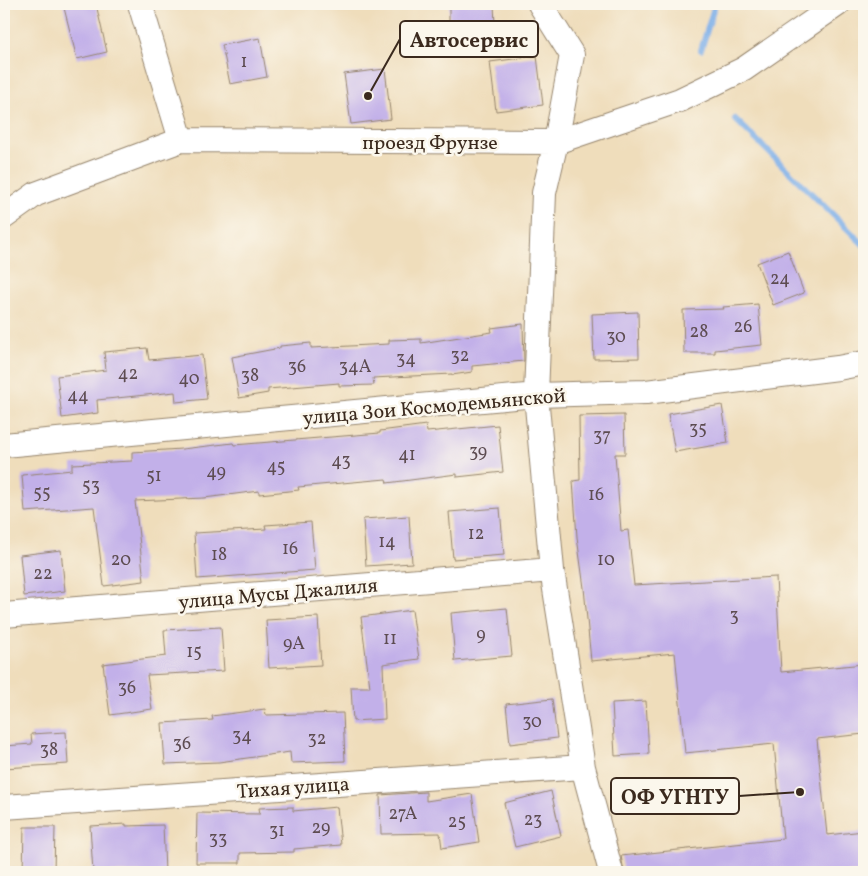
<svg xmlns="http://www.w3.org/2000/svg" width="868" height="876" viewBox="0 0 868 876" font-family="Vollkorn,serif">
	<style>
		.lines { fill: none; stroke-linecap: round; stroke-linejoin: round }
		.stream { stroke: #7baee8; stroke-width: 6 }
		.building { fill: #c2b0e9 }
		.minor-casing { stroke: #95846c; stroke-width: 26 }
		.minor { stroke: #fff; stroke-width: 24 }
		.labels { text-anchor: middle; stroke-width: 5; stroke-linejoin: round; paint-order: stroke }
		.number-label { font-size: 18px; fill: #5d4c51 }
		.street-label { font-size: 20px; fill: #3b2a1e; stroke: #fbf7ec }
		.leader { fill: none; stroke: #3b2a1e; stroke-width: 2 }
		.callout-dot { fill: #3b2a1e; stroke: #fbf7ec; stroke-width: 2 }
		.callout { fill: #fbf7ec; stroke: #3b2a1e; stroke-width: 2 }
		.callout-label { font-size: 21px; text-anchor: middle; font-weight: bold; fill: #3b2a1e }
	</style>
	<rect width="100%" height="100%" fill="#fbf7ec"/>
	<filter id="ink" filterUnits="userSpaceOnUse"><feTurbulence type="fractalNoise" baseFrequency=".02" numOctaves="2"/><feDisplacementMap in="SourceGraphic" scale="10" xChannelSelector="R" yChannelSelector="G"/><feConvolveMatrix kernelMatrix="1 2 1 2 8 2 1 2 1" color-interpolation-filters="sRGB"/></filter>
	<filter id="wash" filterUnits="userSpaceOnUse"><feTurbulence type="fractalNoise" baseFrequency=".0096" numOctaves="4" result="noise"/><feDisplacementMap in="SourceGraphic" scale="20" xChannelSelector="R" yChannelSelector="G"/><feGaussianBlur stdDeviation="1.12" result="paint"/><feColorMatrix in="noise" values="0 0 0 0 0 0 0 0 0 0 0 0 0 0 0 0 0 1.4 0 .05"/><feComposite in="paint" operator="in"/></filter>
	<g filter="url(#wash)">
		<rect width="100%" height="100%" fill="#efddbb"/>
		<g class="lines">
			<path class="stream" d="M 701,50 L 715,4
				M 735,119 L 864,245"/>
		</g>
		<g id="blocks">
			<path class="building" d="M 63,4 L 96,4 L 107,52 L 77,59 Z
				M 449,4 L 494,4 L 495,25 L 449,26 Z
				M 260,38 L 267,77 L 230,84 L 222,45 Z
				M 537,56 L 543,105 L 496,111 L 490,62 Z
				M 385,69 L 391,119 L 351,124 L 344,74 Z
				M 788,251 L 804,293 L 773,305 L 757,263 Z
				M 758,304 L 762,345 L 715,350 L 715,353 L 684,353 L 683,310 L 724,309 L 723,307 Z
				M 638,312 L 639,358 L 594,359 L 592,314 Z
				M 523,324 L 524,361 L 472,366 L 472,372 L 452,375 L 452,374 L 373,378 L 374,385 L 339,386 L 339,383 L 268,389 L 268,393 L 239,398 L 232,357 L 280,348 L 280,346 L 311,343 L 311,348 L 389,344 L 389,340 L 421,339 L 421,343 L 492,332 L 491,328 Z
				M 147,348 L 149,360 L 202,355 L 207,399 L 176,402 L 175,392 L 97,400 L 98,413 L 62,418 L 57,376 L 106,370 L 104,352 Z
				M 722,405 L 728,443 L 675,452 L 668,414 Z
				M 624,415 L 625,454 L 615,454 L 621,531 L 628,530 L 634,585 L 776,577 L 781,672 L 864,664 L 864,734 L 817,739 L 827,835 L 864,831 L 864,872 L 624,872 L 621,856 L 783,839 L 774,744 L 685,753 L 675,653 L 591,661 L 584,588 L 577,537 L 573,481 L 580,480 L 579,416 Z
				M 426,425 L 427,432 L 498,425 L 503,472 L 457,477 L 457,474 L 387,483 L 386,479 L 298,487 L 299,490 L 259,494 L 259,491 L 204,498 L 135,501 L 144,581 L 104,586 L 94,507 L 25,512 L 22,475 L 72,470 L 72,464 L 132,461 L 132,452 L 182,449 L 233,443 L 234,445 L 380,433 L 380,431 Z
				M 500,508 L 504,555 L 453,559 L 449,512 Z
				M 409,516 L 412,563 L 366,566 L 363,519 Z
				M 311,522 L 315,570 L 197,579 L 194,533 L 266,529 L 265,525 Z
				M 61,550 L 65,591 L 24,596 L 20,555 Z
				M 507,608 L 512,656 L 455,661 L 451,613 Z
				M 412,610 L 419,659 L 383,664 L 385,719 L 353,721 L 351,687 L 370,687 L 361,617 Z
				M 318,617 L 321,665 L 269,668 L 266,620 Z
				M 221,627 L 224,671 L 147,675 L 152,709 L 110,715 L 103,664 L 166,656 L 164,630 Z
				M 552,699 L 557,738 L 510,744 L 506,704 Z
				M 646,701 L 649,754 L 615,756 L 612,703 Z
				M 265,709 L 266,715 L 343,713 L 345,761 L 291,763 L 290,752 L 219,762 L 165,764 L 162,723 L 213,720 L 212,716 Z
				M 66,732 L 68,764 L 4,768 L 4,746 L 32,744 L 31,734 Z
				M 551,791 L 561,836 L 515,847 L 504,803 Z
				M 426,792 L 426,801 L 472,794 L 479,842 L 442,848 L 440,833 L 381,834 L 380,795 Z
				M 293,807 L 293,811 L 337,807 L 341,845 L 294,849 L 294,852 L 240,853 L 240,863 L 196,863 L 197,813 L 260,814 L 259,808 Z
				M 126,824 L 126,826 L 163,825 L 165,872 L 93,872 L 90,826 Z
				M 24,827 L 55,827 L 54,872 L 23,872 Z"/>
		</g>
	</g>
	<g filter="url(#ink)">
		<use href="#blocks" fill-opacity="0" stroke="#95846c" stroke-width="1"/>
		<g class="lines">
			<g class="minor-casing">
				<path id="minor" d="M 140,4 L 181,140
					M 540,4 L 572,55 L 556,142 L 544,193 L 536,395 L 552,570 L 583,767 L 611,872
					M 4,217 L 36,194 L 181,140 L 556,142 L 680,100 L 744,69 L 838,4
					M 4,445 L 536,395 L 646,392 L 838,368 L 864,363
					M 4,615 L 552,570
					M 4,807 L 583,767"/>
			</g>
			<use href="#minor" class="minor"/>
		</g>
	</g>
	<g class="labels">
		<g class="number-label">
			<text x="244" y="67">1</text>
			<text x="780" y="284">24</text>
			<text x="743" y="332">26</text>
			<text x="699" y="337">28</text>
			<text x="616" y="342">30</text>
			<text x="460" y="361">32</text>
			<text x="406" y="364">34</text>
			<text x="297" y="372">36</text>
			<text x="355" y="372">34А</text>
			<text x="128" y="379">42</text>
			<text x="250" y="381">38</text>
			<text x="189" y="384">40</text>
			<text x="78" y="401">44</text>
			<text x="698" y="434">35</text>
			<text x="602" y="441">37</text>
			<text x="478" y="457">39</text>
			<text x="407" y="460">41</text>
			<text x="341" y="466">43</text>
			<text x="276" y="472">45</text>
			<text x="216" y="477">49</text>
			<text x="154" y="481">51</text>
			<text x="91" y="491">53</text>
			<text x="42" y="498">55</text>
			<text x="596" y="500">16</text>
			<text x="476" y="539">12</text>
			<text x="387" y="547">14</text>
			<text x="290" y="554">16</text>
			<text x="219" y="560">18</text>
			<text x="121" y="565">20</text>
			<text x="606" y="565">10</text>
			<text x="43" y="579">22</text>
			<text x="734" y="621">3</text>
			<text x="481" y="640">9</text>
			<text x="390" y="644">11</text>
			<text x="294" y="649">9А</text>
			<text x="194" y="657">15</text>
			<text x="127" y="693">36</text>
			<text x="532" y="727">30</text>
			<text x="242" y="741">34</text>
			<text x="317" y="744">32</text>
			<text x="182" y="749">36</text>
			<text x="49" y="755">38</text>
			<text x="403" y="819">27А</text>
			<text x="533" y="825">23</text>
			<text x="457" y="827">25</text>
			<text x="321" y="833">29</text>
			<text x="277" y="836">31</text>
			<text x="218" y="844">33</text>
		</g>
		<g class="street-label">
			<text x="430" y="149">проезд Фрунзе</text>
			<text transform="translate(434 406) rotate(-5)" y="7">улица Зои Космодемьянской</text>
			<text transform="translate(278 593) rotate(-5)" y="7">улица Мусы Джалиля</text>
			<text transform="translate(293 787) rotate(-4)" y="7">Тихая улица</text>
		</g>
	</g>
	<path class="leader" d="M368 96L400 39M800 792L739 796"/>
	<g class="callout-dot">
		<circle cx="368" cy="96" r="5"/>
		<circle cx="800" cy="792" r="5"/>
	</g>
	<g class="callout">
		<rect x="400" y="21" width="138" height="36" rx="5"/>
		<rect x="611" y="778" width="128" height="36" rx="5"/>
	</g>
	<g class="callout-label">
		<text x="469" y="47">Автосервис</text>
		<text x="675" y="804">ОФ УГНТУ</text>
	</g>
	<rect width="868" height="876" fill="none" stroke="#fbf7ec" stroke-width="20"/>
</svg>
